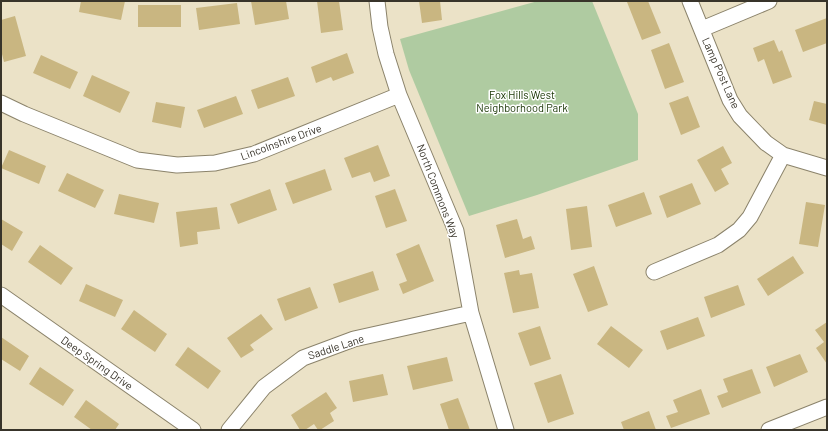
<svg xmlns="http://www.w3.org/2000/svg" width="828" height="431" viewBox="0 0 828 431" font-family="Barlow,sans-serif">
	<style>
		.green { fill: #afcba1 }
		.building { fill: #c9b681 }
		.lines { fill: none; stroke-linecap: round; stroke-linejoin: round }
		.minor-casing { stroke: #8b836b; stroke-width: 17 }
		.minor { stroke: #fff; stroke-width: 15 }
		.labels { text-anchor: middle; stroke-width: 3; stroke-linejoin: round; paint-order: stroke }
		.street-label { font-size: 11px; fill: #38342a; stroke: #fff }
		.park-label { font-size: 11px; fill: #173402; stroke: #fff }
	</style>
	<rect width="100%" height="100%" fill="#ebe2c7"/>
	<path class="green" d="M 538,1 L 592,1 L 638,114 L 638,160 L 537,195 L 469,216 L 409,70 L 400,39 Z"/>
	<path class="building" d="M 81,1 L 125,1 L 121,20 L 79,12 Z
		M 251,1 L 286,1 L 289,19 L 255,25 Z
		M 317,1 L 339,1 L 343,30 L 321,33 Z
		M 419,1 L 440,1 L 442,20 L 422,23 Z
		M 630,1 L 648,1 L 661,33 L 642,40 L 627,2 Z
		M 237,3 L 240,24 L 199,30 L 196,8 Z
		M 138,5 L 181,5 L 181,27 L 138,27 Z
		M 15,16 L 26,56 L 4,62 L 1,50 L 1,20 Z
		M 827,18 L 827,43 L 803,52 L 795,30 Z
		M 774,40 L 779,52 L 782,50 L 792,77 L 773,84 L 764,59 L 758,62 L 753,48 Z
		M 669,43 L 684,82 L 665,89 L 651,50 Z
		M 347,53 L 354,73 L 333,81 L 331,77 L 316,83 L 311,67 Z
		M 41,55 L 78,72 L 70,89 L 33,73 Z
		M 92,75 L 130,92 L 120,113 L 83,96 Z
		M 288,77 L 295,96 L 258,109 L 251,90 Z
		M 236,96 L 243,114 L 204,128 L 197,110 Z
		M 688,96 L 700,127 L 681,135 L 669,103 Z
		M 814,101 L 827,104 L 827,125 L 809,120 Z
		M 156,102 L 185,107 L 181,128 L 152,122 Z
		M 378,145 L 390,176 L 374,182 L 370,172 L 352,178 L 344,158 Z
		M 723,146 L 732,163 L 721,169 L 729,184 L 715,192 L 697,160 Z
		M 9,150 L 46,166 L 39,184 L 1,168 Z
		M 325,169 L 332,190 L 293,204 L 285,183 Z
		M 67,173 L 104,190 L 95,208 L 58,191 Z
		M 692,183 L 701,204 L 667,218 L 659,196 Z
		M 270,189 L 277,210 L 238,224 L 230,204 Z
		M 395,189 L 407,221 L 386,228 L 375,196 Z
		M 644,192 L 652,214 L 616,227 L 608,205 Z
		M 119,194 L 159,203 L 154,223 L 114,214 Z
		M 806,202 L 825,205 L 818,247 L 799,244 Z
		M 587,206 L 592,247 L 571,250 L 566,209 Z
		M 217,207 L 220,229 L 197,232 L 198,244 L 180,247 L 176,212 Z
		M 1,219 L 23,232 L 12,251 L 1,244 Z
		M 517,219 L 523,239 L 531,236 L 535,249 L 505,258 L 496,225 Z
		M 419,244 L 434,281 L 403,294 L 399,284 L 407,281 L 396,254 Z
		M 40,245 L 73,268 L 61,285 L 28,262 Z
		M 793,256 L 804,273 L 768,296 L 757,279 Z
		M 594,266 L 608,305 L 588,312 L 573,274 Z
		M 519,270 L 520,275 L 532,273 L 539,308 L 513,313 L 504,273 Z
		M 373,271 L 379,290 L 339,303 L 333,284 Z
		M 86,284 L 123,300 L 115,317 L 79,301 Z
		M 738,285 L 745,305 L 711,318 L 704,297 Z
		M 310,287 L 318,308 L 285,321 L 277,299 Z
		M 134,310 L 167,334 L 155,352 L 121,329 Z
		M 261,314 L 273,329 L 250,345 L 254,350 L 241,358 L 227,338 Z
		M 698,317 L 705,336 L 667,350 L 660,331 Z
		M 827,322 L 827,364 L 816,348 L 824,342 L 815,330 Z
		M 540,326 L 551,359 L 530,366 L 518,333 Z
		M 611,326 L 643,350 L 629,368 L 597,344 Z
		M 1,337 L 29,356 L 20,371 L 1,359 Z
		M 188,347 L 221,371 L 208,389 L 175,365 Z
		M 800,354 L 808,372 L 774,387 L 766,367 Z
		M 447,357 L 453,381 L 413,390 L 407,366 Z
		M 40,367 L 74,390 L 63,406 L 29,384 Z
		M 752,369 L 761,393 L 722,408 L 717,396 L 728,392 L 723,379 Z
		M 383,374 L 388,395 L 353,402 L 349,381 Z
		M 561,374 L 574,414 L 548,423 L 534,383 Z
		M 701,389 L 710,414 L 671,428 L 666,416 L 678,412 L 673,400 Z
		M 326,392 L 337,408 L 330,413 L 334,421 L 320,430 L 318,430 L 314,424 L 305,430 L 300,430 L 291,415 Z
		M 458,398 L 470,430 L 449,430 L 440,404 Z
		M 86,400 L 119,424 L 115,430 L 92,430 L 74,417 Z
		M 649,411 L 656,430 L 624,430 L 621,422 Z"/>
	<g class="lines">
		<g class="minor-casing">
			<path id="minor" d="M 377,1 L 380,27 L 386,54 L 399,95 L 456,231 L 471,313 L 506,430
				M 690,1 L 730,100 L 740,116 L 766,143 L 783,155 L 827,168
				M 702,29 L 769,1
				M 1,103 L 24,114 L 137,160 L 177,165 L 215,163 L 254,154 L 399,95
				M 654,272 L 718,245 L 739,230 L 750,217 L 783,155
				M 1,295 L 193,430
				M 229,430 L 264,387 L 303,358 L 354,339 L 471,313
				M 769,430 L 827,407"/>
		</g>
		<use href="#minor" class="minor"/>
	</g>
	<g class="labels">
		<g class="street-label">
			<text transform="translate(721 73) rotate(66)" y="4">Lamp Post Lane</text>
			<text transform="translate(281 142) rotate(-20)" y="4">Lincolnshire Drive</text>
			<text transform="translate(438 191) rotate(69)" y="4">North Commons Way</text>
			<text transform="translate(336 347) rotate(-18)" y="4">Saddle Lane</text>
			<text transform="translate(97 363) rotate(35)" y="4">Deep Spring Drive</text>
		</g>
		<g class="park-label">
			<text x="522" y="99">Fox Hills West<tspan x="522" dy="13">Neighborhood Park</tspan></text>
		</g>
	</g>
	<rect width="828" height="431" fill="none" stroke="#38342a" stroke-width="4"/>
</svg>
